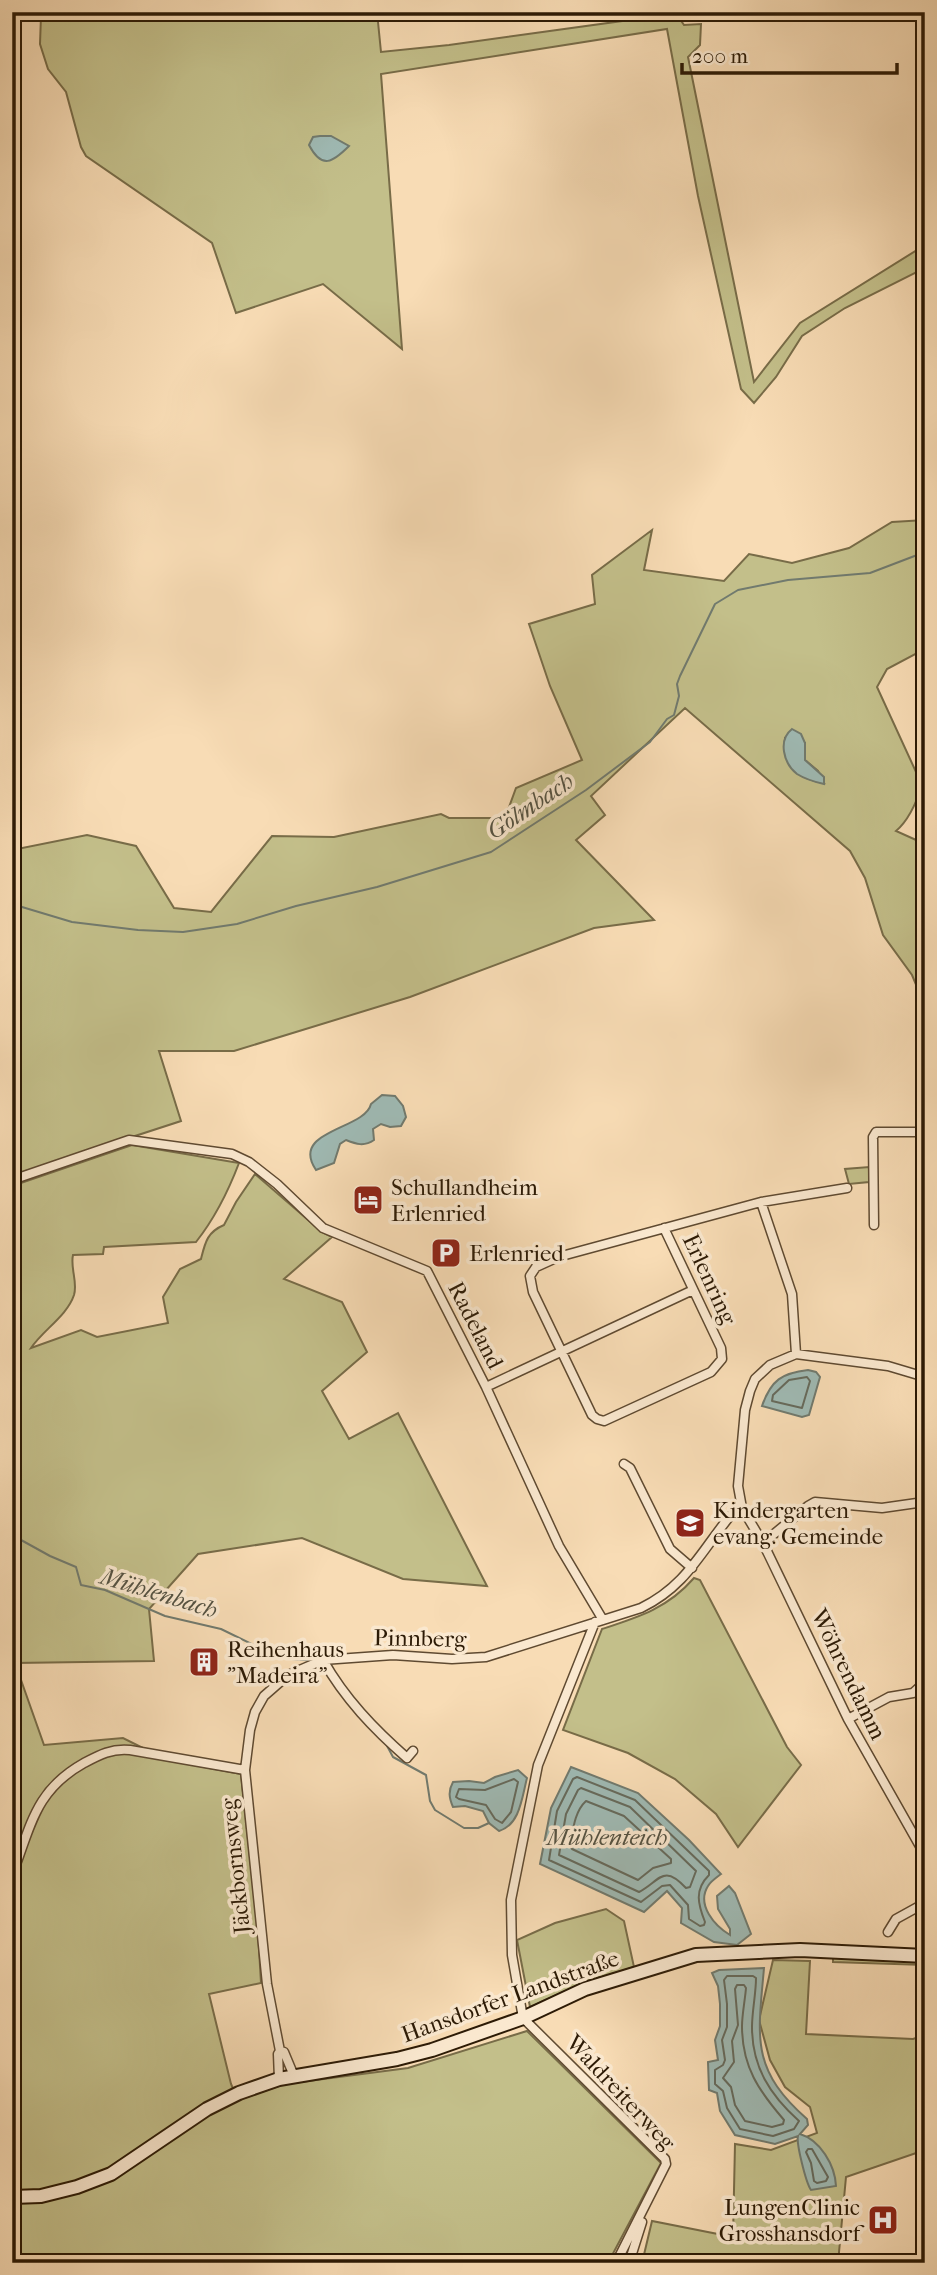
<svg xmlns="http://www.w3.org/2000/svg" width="937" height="2275" viewBox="0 0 937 2275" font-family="'IM FELL French Canon',serif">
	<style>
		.green { fill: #c3bf8a; stroke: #786c48; stroke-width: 2; fill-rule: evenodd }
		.water { fill: #9fbab4; stroke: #717a6e; stroke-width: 2 }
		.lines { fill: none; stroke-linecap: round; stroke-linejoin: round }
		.shore { stroke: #666a5c; stroke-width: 2 }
		.stream { stroke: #717a6e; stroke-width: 2 }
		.minor-casing { stroke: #5f4a31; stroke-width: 11 }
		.secondary-casing { stroke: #2c1a05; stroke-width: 16 }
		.minor { stroke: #fae8cf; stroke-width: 8 }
		.secondary { stroke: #fae8cf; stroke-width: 12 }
		.labels { text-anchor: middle; stroke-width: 7; stroke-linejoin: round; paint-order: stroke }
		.poi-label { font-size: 23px; fill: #2c1a05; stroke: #fae8cf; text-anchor: start }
		.street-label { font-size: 23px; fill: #2c1a05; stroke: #fae8cf }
		.water-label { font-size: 24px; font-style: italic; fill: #545242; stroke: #fae8cf }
	</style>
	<rect width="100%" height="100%" fill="#f8dcb5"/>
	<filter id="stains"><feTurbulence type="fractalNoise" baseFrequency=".00286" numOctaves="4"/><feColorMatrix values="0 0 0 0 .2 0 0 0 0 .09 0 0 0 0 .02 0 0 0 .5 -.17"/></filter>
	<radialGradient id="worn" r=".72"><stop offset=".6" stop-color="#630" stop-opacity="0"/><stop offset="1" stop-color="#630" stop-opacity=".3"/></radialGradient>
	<path class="green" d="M 45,12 L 377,12 L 381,52 L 449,45 L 651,17 L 652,12 L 675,12 L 684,25 L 701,24 L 700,45 L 688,57 L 754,382 L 800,323 L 925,245 L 925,268 L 845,308 L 802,336 L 776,377 L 754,403 L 741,389 L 698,196 L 667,29 L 381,74 L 402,349 L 323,284 L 236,313 L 212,243 L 86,156 L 81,147 L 66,92 L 48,69 L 40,44 L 41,16 Z
		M 925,520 L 925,649 L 887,669 L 877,687 L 922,785 C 917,801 909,820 896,831 L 925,844 L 925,1006 L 912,975 L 883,935 L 865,878 L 850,851 L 685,708 L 591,796 L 605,815 L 576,840 L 654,920 L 594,928 L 410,997 L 234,1051 L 159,1051 L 181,1121 L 12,1176 L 12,850 L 87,835 L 136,846 L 174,908 L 211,912 L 272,836 L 334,837 L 441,814 L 449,818 L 505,818 L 516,788 L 582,760 L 550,686 L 529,624 L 595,604 L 592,575 L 652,530 L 644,570 L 724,581 L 749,554 L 792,563 L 849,548 L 892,522 ZM 785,738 L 805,743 L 805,760 L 818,771 L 824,783 C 798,779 782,765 785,738 Z
		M 132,1145 L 239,1163 C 228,1192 215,1218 196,1242 L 104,1247 L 103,1254 L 73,1255 C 70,1268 78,1282 74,1295 C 67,1316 43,1330 31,1348 L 81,1330 L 97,1337 L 168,1323 L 163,1297 L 180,1269 L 201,1259 C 205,1243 207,1232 224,1225 L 236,1202 L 255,1174 L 322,1232 L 332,1237 L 284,1279 L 342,1302 L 367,1352 L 322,1391 L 349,1439 L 398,1413 L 487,1586 L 403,1579 L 302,1538 L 198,1554 L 149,1609 L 154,1661 L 15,1663 L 44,1745 L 123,1738 L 167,1760 L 241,1774 L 258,1932 L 261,1983 L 209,1994 L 231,2084 L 238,2100 L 285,2084 L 408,2068 L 527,2031 L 661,2163 L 608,2263 L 12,2263 L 12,1186 Z
		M 869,1167 L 869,1182 L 849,1184 L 845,1169 Z
		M 694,1578 L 700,1580 L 787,1747 L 801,1765 L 738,1847 L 716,1814 L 675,1779 L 628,1753 L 563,1730 L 602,1629 C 639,1617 668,1608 694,1578 Z
		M 606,1909 L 624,1921 L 634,1967 L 581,1984 L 530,2007 L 517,1940 L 555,1923 Z
		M 833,1957 L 925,1961 L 925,1965 L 833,1962 Z
		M 773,1960 L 810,1961 L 806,2034 L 913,2039 L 925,2035 L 925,2150 L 846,2177 L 838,2263 L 642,2263 L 652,2221 L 733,2237 L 735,2144 L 771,2150 L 817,2133 L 810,2107 L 785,2087 L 770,2060 L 759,2020 Z"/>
	<path class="water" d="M 320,136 L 331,136 L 349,146 C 333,162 322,170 309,145 L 313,137 Z
		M 792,729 L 801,734 L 805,743 L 805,760 L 824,777 L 824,784 C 815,782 805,779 797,774 C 783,763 778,740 792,729 Z
		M 382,1095 L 395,1096 L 403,1106 L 406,1117 L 401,1126 L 390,1127 L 381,1124 L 373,1129 L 374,1140 C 364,1147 356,1144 346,1140 L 340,1144 L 334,1163 L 316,1170 C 289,1130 365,1130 371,1104 Z
		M 808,1370 L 816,1372 L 820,1377 L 809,1415 L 802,1417 L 762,1406 C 771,1380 782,1373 808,1370 Z
		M 571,1767 L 638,1793 L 689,1840 L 721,1874 C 717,1877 710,1882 708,1886 C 696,1905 715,1926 730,1935 L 730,1929 L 718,1909 L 717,1896 L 729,1886 L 735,1893 L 751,1934 L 737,1945 L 714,1942 L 681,1923 L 682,1908 L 667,1891 L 644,1912 L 540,1864 L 551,1808 Z
		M 518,1770 L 527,1778 C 522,1797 520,1825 499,1831 L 489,1823 L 483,1811 L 465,1806 L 453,1807 C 449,1798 448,1791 453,1782 L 469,1781 L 484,1783 L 495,1777 Z
		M 764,1968 C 758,2037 750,2069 807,2119 L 808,2125 L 800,2134 C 820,2140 835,2165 836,2186 L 811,2190 C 806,2183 796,2143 798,2136 L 775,2144 L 735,2135 L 720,2111 L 717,2093 L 709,2090 L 708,2062 L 718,2060 L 715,2040 L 720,2026 L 720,2004 L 718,1986 L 712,1973 L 719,1970 Z"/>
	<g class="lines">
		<path class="shore" d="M 807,1377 L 810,1381 L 802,1408 L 772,1401 L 773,1395 L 789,1380 Z
			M 577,1777 L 635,1800 L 709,1871 L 709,1875 C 694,1890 698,1904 705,1922 L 704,1925 L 700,1926 L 689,1919 L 688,1905 L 670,1885 L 662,1886 L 641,1902 L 549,1860 L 557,1811 L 573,1779 Z
			M 514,1779 L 518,1782 L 511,1812 L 502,1823 L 495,1819 L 486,1805 L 459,1799 L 456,1797 L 459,1789 L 485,1790 Z
			M 581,1788 L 630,1807 L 696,1871 L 690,1887 L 686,1888 C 663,1863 660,1881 639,1892 L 559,1855 L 566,1814 L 578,1790 Z
			M 586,1801 L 624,1816 L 671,1859 L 671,1863 L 653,1868 L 638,1880 L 572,1849 L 570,1846 C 573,1831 574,1812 586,1801 Z
			M 727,1976 L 753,1976 L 756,1978 C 756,1994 752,2011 752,2027 C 752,2067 770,2095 799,2121 L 794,2129 L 773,2136 L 740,2129 L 727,2108 L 723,2091 L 715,2084 L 715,2070 L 723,2065 L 725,2060 L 722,2040 L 727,2027 L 727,2004 L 724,1980 Z
			M 737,1985 L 744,1985 L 746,1988 C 745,2000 742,2015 742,2026 C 742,2067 759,2091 784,2120 L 783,2124 L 772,2127 L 745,2121 L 735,2105 L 731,2087 L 723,2078 L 734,2062 L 732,2041 L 738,2025 L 735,1989 Z
			M 808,2149 L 812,2149 L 828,2177 L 826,2181 L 817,2183 L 814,2181 L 811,2163 L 806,2152 Z"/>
		<path class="stream" d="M 12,904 L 72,922 L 138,930 L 183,932 L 237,924 L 296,906 L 377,887 L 491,852 L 586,790 L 650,742 L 667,719 L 674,715 L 679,696 L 677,684 L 680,676 L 715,604 L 738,590 L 788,580 L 870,573 L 925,552
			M 12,1535 L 50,1556 L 76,1567 L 81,1585 L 105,1590 L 165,1616 L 221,1629 L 256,1646 L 292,1659 L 315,1661
			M 332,1681 L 343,1696
			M 386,1744 L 393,1757 L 426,1775 L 430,1801 L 435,1810 L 464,1828 L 478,1828 L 489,1823"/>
		<g class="minor-casing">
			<path id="minor" d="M 12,1180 L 129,1140 L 232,1154 L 249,1162 L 277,1184 L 323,1228 L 427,1271 L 486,1387 L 559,1546 L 603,1620
				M 761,1202 L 792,1294 L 796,1354
				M 874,1225 L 873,1137 L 876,1132 L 925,1132
				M 664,1228 L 721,1348 L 722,1359 L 711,1372 L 604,1421 L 597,1419 L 592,1415 L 533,1292 L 530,1276 L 536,1267 L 558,1257 L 761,1202 L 847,1188
				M 925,1377 L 888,1366 L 796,1354 L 770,1365 L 755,1379 L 750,1391 L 745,1410 L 738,1486 L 742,1508 L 763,1543 L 848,1719 L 925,1855
				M 486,1387 L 693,1290
				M 624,1464 L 630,1468 L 670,1549 L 692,1568
				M 763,1543 L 808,1506 L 815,1502 L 882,1508 L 917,1503 L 921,1505 L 925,1521
				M 595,1622 L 538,1765 L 511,1900 L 512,1955 L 523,2018 L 665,2159 L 666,2164 L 616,2263
				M 323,1660 C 345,1699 374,1729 407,1758 L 413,1751
				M 848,1719 L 889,1697 L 913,1693 L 925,1682
				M 12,1875 C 31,1827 34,1791 84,1763 C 99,1755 112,1748 130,1750 L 245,1770
				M 888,1932 L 896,1919 L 925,1903
				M 280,2051 L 284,2052 L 294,2076
				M 279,2079 L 278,2054 L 280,2051 L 267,1984 L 245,1770 L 250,1730 L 255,1712 L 264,1696 L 288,1675 L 323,1660 L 393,1655 L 452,1659 L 486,1657 L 641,1608 C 686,1586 700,1553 730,1516 L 742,1508
				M 629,2263 L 642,2222"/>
		</g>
		<g class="secondary-casing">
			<path id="secondary" d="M 12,2197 L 41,2196 L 77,2187 L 111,2174 L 207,2109 L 239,2093 L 279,2079 L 397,2059 L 432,2050 L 523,2018 L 585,1989 L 696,1955 L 800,1950 L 925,1956"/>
		</g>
		<use href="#minor" class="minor"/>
		<use href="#secondary" class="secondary"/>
	</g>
	<defs>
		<g id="hotel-square" transform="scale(1.575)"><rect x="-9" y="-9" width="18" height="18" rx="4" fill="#8f2418" stroke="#fae8cf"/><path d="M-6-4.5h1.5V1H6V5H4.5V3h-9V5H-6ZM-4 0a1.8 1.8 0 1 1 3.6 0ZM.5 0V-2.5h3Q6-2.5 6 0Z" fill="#fff"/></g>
		<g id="parking-square" transform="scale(1.575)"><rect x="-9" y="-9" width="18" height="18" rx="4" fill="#8f2418" stroke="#fae8cf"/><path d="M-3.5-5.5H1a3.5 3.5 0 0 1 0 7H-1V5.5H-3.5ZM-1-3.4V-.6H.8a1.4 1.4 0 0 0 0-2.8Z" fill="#fff"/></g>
		<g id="school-square" transform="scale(1.575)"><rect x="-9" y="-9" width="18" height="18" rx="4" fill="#8f2418" stroke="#fae8cf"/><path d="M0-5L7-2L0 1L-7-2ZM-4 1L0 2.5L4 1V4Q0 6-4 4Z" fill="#fff"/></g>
		<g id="building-square" transform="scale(1.575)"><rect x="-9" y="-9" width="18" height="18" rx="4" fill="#8f2418" stroke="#fae8cf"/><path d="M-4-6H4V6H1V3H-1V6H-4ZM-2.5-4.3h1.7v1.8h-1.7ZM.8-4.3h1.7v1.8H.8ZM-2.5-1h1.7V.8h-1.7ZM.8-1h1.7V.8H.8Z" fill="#fff"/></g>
		<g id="hospital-square" transform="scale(1.575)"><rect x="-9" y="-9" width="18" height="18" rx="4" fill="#8f2418" stroke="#fae8cf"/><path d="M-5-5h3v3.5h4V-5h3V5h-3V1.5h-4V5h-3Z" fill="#fff"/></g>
	</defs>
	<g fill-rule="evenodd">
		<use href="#hotel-square" x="368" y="1200"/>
		<use href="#parking-square" x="446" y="1253"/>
		<use href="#school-square" x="690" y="1523"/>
		<use href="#building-square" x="204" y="1662"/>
		<use href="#hospital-square" x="883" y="2220"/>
	</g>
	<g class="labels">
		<g class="poi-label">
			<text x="391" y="1195">Schullandheim<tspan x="391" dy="26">Erlenried</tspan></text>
			<text x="469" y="1261">Erlenried</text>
			<text x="713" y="1518">Kindergarten<tspan x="713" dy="26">evang. Gemeinde</tspan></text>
			<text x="227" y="1657">Reihenhaus<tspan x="227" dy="26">"Madeira"</tspan></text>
			<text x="860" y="2215" text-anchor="end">LungenClinic<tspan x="860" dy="26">Grosshansdorf</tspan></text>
		</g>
		<g class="street-label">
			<text transform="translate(710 1279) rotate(65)" y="8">Erlenring</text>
			<text transform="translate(476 1325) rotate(63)" y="8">Radeland</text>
			<text transform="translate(420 1638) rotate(1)" y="8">Pinnberg</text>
			<text transform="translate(849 1674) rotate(64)" y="8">Wöhrendamm</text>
			<text transform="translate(235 1866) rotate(-96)" y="8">Jäckbornsweg</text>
			<text transform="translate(510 1996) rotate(-20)" y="8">Hansdorfer Landstraße</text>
			<text transform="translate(621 2092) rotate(47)" y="8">Waldreiterweg</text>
		</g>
		<g class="water-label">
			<text transform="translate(530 806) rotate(-34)" y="8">Gölmbach</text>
			<text transform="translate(159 1593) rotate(17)" y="8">Mühlenbach</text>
			<text x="607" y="1845">Mühlenteich</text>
		</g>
	</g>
	<rect width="937" height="2275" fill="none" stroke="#f8dcb5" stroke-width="42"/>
	<rect x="14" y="14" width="909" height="2247" fill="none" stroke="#2c1a05" stroke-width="3.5"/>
	<rect x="21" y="21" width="895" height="2233" fill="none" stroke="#2c1a05" stroke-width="2"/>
	<path d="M682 63v10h215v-10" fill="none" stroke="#2c1a05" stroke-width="3.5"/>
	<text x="692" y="63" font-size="21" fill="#2c1a05" stroke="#fae8cf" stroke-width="5" paint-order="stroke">200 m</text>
	<rect width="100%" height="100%" filter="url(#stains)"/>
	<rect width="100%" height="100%" fill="url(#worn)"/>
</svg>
